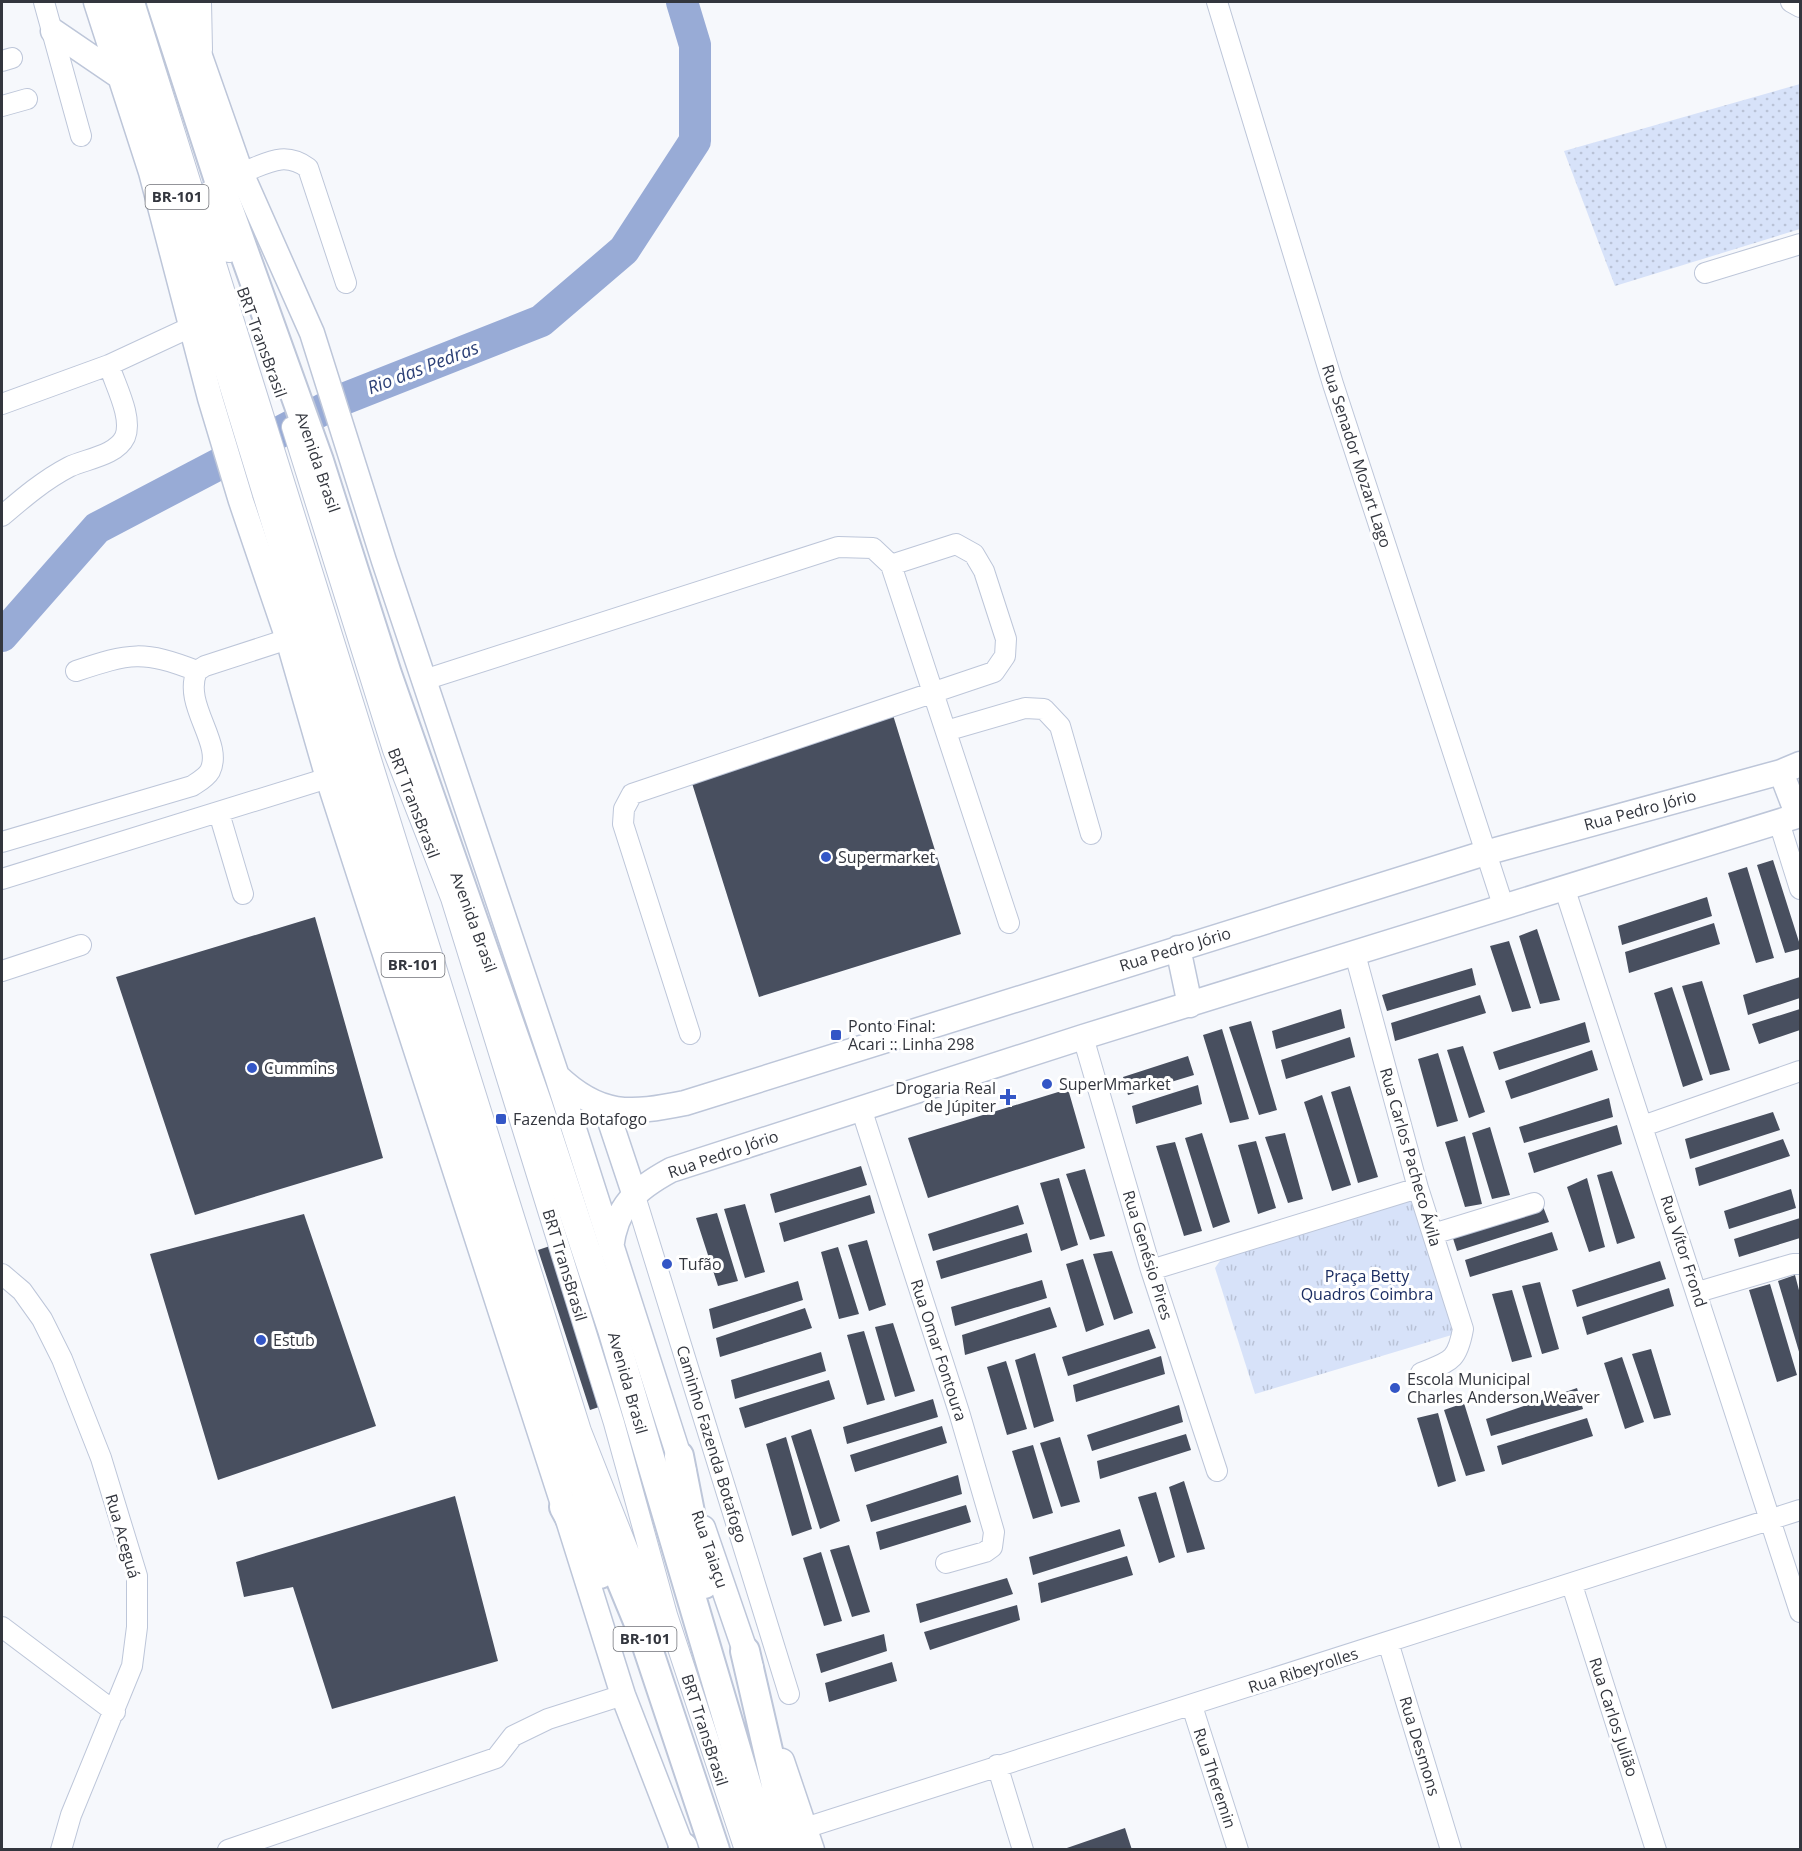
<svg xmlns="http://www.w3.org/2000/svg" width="1802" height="1851" viewBox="0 0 1802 1851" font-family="'Open Sans',sans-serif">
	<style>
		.grass { fill: url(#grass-dots) }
		.park { fill: url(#park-tufts) }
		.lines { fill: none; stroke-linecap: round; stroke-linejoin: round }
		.river { stroke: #98abd6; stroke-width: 32 }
		.building { fill: #484f5f }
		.minor-casing { stroke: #bdc6d9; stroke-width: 22 }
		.major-casing { stroke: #bdc6d9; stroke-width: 27 }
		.highway-casing { stroke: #bdc6d9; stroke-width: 32 }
		.minor { stroke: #fff; stroke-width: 20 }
		.major { stroke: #fff; stroke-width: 24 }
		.highway { stroke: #fff; stroke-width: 28 }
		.poi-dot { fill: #3356c6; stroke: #fff; stroke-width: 2 }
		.labels { text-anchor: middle; stroke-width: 6; stroke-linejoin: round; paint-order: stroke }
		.shield { fill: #fff; stroke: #707278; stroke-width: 1.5 }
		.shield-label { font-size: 15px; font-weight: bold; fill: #33363e }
		.street-label { font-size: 16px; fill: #33363e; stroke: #fff }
		.poi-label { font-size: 16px; fill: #33363e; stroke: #fff; text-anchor: start }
		.park-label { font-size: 16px; fill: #1b2d62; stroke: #fff }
		.water-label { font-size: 18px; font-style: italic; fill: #2c4076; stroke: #fff }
	</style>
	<defs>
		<pattern id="grass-dots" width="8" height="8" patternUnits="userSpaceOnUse" patternTransform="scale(1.5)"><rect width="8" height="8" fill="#d7e2f9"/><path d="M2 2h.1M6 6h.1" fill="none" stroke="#b9c2d6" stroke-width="1.8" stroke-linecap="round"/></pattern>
		<pattern id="park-tufts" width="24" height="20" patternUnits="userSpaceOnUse" patternTransform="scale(1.5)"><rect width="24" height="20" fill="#d7e2f9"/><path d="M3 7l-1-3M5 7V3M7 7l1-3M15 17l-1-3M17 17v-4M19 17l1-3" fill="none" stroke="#b9c2d6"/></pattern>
	</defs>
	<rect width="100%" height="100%" fill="#f6f8fc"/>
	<path class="grass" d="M 1800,84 L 1800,229 L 1615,286 L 1564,151 Z"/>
	<path class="park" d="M 1410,1195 L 1455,1334 L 1255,1394 L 1215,1268 L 1224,1255 Z"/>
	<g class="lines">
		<path class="river" d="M 2,636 L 97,528 L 341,400 L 541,321 L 624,250 L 695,141 L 695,45 L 682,2"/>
	</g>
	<path class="building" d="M 893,715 L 961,934 L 759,997 L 691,780 Z
		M 1773,860 L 1800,945 L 1800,949 L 1785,953 L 1757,865 Z
		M 1747,867 L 1774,958 L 1756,963 L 1728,873 Z
		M 1707,897 L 1712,916 L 1622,945 L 1618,926 Z
		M 315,917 L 383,1158 L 195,1215 L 116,977 Z
		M 1714,923 L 1720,944 L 1629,973 L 1625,952 Z
		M 1537,929 L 1560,1000 L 1540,1004 L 1519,936 Z
		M 1509,941 L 1531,1008 L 1512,1012 L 1490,946 Z
		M 1472,968 L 1476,985 L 1387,1011 L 1382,995 Z
		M 1800,977 L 1800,998 L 1748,1015 L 1743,995 Z
		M 1702,981 L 1730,1070 L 1710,1075 L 1682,986 Z
		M 1672,987 L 1703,1080 L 1683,1087 L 1654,993 Z
		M 1480,995 L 1486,1013 L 1395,1041 L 1391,1023 Z
		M 1341,1009 L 1345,1028 L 1276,1049 L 1272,1031 Z
		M 1800,1009 L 1800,1030 L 1759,1044 L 1752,1024 Z
		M 1251,1021 L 1277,1110 L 1259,1115 L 1229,1027 Z
		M 1585,1022 L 1590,1042 L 1499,1070 L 1493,1052 Z
		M 1222,1029 L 1249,1119 L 1230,1123 L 1203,1035 Z
		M 1350,1037 L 1355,1057 L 1286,1079 L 1281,1060 Z
		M 1463,1046 L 1485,1112 L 1469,1118 L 1447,1050 Z
		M 1592,1050 L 1598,1070 L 1511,1099 L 1505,1081 Z
		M 1438,1053 L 1458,1121 L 1437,1127 L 1418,1059 Z
		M 1188,1056 L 1194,1075 L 1128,1095 L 1123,1077 Z
		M 1198,1085 L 1202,1104 L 1136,1124 L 1132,1106 Z
		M 1350,1086 L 1378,1177 L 1358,1183 L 1331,1092 Z
		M 1068,1089 L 1085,1148 L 928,1198 L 908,1138 Z
		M 1322,1095 L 1351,1185 L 1332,1191 L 1304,1102 Z
		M 1609,1098 L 1613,1117 L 1524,1143 L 1519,1127 Z
		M 1773,1112 L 1780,1130 L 1690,1159 L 1685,1139 Z
		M 1617,1125 L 1622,1144 L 1534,1173 L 1528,1153 Z
		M 1490,1127 L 1510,1195 L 1492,1199 L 1472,1133 Z
		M 1202,1133 L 1230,1222 L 1213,1228 L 1185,1138 Z
		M 1285,1133 L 1303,1199 L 1288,1203 L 1265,1137 Z
		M 1465,1136 L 1482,1204 L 1465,1207 L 1445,1142 Z
		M 1783,1139 L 1790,1156 L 1699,1186 L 1695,1168 Z
		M 1256,1141 L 1276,1208 L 1258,1214 L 1238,1145 Z
		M 1175,1142 L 1202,1231 L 1184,1236 L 1156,1146 Z
		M 861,1166 L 867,1185 L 775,1213 L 770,1194 Z
		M 1085,1169 L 1105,1236 L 1090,1240 L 1066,1174 Z
		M 1612,1171 L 1635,1238 L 1617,1244 L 1597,1175 Z
		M 1059,1178 L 1078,1245 L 1061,1251 L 1040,1183 Z
		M 1587,1178 L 1605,1247 L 1589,1252 L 1567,1187 Z
		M 1791,1189 L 1796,1208 L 1729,1229 L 1724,1211 Z
		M 870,1195 L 875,1213 L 784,1242 L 779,1223 Z
		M 745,1204 L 765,1272 L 745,1278 L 724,1209 Z
		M 1542,1204 L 1549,1222 L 1457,1251 L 1451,1232 Z
		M 1018,1205 L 1024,1224 L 933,1251 L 928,1234 Z
		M 717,1213 L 738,1281 L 718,1286 L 696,1218 Z
		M 304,1214 L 376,1426 L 218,1480 L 150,1254 Z
		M 1800,1218 L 1800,1238 L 1739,1257 L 1734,1239 Z
		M 1552,1232 L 1558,1250 L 1470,1277 L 1465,1260 Z
		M 1027,1233 L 1032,1252 L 941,1279 L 936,1261 Z
		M 867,1240 L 886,1305 L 869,1311 L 848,1245 Z
		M 550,1246 L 602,1406 L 590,1410 L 538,1250 Z
		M 838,1247 L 859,1314 L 839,1319 L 821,1252 Z
		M 1112,1251 L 1133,1313 L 1114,1320 L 1093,1254 Z
		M 1083,1259 L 1104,1325 L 1086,1332 L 1066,1264 Z
		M 1660,1261 L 1666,1279 L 1577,1307 L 1572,1290 Z
		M 1795,1275 L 1800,1294 L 1800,1355 L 1778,1281 Z
		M 1042,1280 L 1047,1298 L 955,1326 L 951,1307 Z
		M 798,1281 L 803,1300 L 713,1329 L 709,1309 Z
		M 1540,1282 L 1559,1349 L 1542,1354 L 1522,1286 Z
		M 1770,1284 L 1797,1375 L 1777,1382 L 1749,1290 Z
		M 1669,1288 L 1674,1306 L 1587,1335 L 1582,1317 Z
		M 1512,1290 L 1532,1357 L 1512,1362 L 1492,1294 Z
		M 1050,1307 L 1057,1327 L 965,1355 L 962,1335 Z
		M 805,1308 L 812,1328 L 720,1357 L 716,1338 Z
		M 893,1323 L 915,1391 L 895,1397 L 875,1327 Z
		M 1149,1329 L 1156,1348 L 1068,1376 L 1062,1357 Z
		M 864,1331 L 885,1400 L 867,1405 L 847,1335 Z
		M 1651,1349 L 1671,1415 L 1654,1419 L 1632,1354 Z
		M 821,1352 L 826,1371 L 735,1399 L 731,1380 Z
		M 1035,1353 L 1054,1421 L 1034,1428 L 1015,1360 Z
		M 1161,1356 L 1165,1374 L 1076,1402 L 1073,1385 Z
		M 1622,1357 L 1644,1422 L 1625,1429 L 1604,1363 Z
		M 1006,1361 L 1027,1429 L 1007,1435 L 987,1367 Z
		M 829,1380 L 835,1399 L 745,1428 L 739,1408 Z
		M 1577,1388 L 1583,1409 L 1491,1436 L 1486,1419 Z
		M 933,1399 L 938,1417 L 847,1444 L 843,1427 Z
		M 1464,1403 L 1485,1471 L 1466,1476 L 1444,1410 Z
		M 1179,1405 L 1183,1422 L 1092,1451 L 1087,1435 Z
		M 1438,1413 L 1456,1481 L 1438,1487 L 1417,1418 Z
		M 1587,1418 L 1593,1436 L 1502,1465 L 1497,1446 Z
		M 942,1426 L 947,1443 L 855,1472 L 850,1455 Z
		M 811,1429 L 840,1521 L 820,1529 L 791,1436 Z
		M 1186,1434 L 1191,1450 L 1100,1479 L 1097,1461 Z
		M 786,1437 L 812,1529 L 792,1536 L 766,1444 Z
		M 1060,1437 L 1080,1502 L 1061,1507 L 1040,1443 Z
		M 1033,1445 L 1053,1513 L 1033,1519 L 1012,1451 Z
		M 958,1475 L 962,1494 L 871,1522 L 866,1505 Z
		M 1184,1481 L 1205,1549 L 1187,1553 L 1169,1487 Z
		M 1156,1492 L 1175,1557 L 1159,1563 L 1138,1497 Z
		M 455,1496 L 498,1661 L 332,1709 L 293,1587 L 244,1597 L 236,1562 Z
		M 966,1505 L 971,1522 L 880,1550 L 876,1532 Z
		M 1120,1529 L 1125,1546 L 1033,1575 L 1029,1557 Z
		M 849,1545 L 870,1612 L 852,1617 L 830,1550 Z
		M 821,1552 L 842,1621 L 824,1626 L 803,1558 Z
		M 1127,1556 L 1133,1575 L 1041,1603 L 1038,1583 Z
		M 1007,1578 L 1013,1594 L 920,1623 L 916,1604 Z
		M 1017,1605 L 1020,1620 L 930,1650 L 924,1632 Z
		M 884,1634 L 887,1651 L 821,1673 L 816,1654 Z
		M 892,1662 L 897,1681 L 829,1702 L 825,1683 Z
		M 1125,1828 L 1132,1850 L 1064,1850 L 1064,1849 Z"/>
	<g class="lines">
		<g class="minor-casing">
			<path id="minor" d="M 44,2 L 81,136
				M 134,2 L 581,1431 L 658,1626
				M 201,2 L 202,50
				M 1217,2 L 1333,384 L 1504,908
				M 1791,2 L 1800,7
				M 2,61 L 12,58
				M 2,106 L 27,99
				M 241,173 C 266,164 284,150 308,168 L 346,283
				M 208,192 L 229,252
				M 1705,273 L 1800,244
				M 2,404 L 109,365 L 193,326
				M 292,427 L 393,750 L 451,898 L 614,1423 L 667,1615 L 745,1850
				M 2,516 C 23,498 44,480 69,467 C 85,459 116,456 125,437 C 133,417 115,385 109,365
				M 76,671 C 130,653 143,650 197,671
				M 424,680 L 838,547 L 873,548 L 891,565 L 1009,923
				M 946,731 L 1025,708 L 1044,709 L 1060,726 L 1091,834
				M 219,813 L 243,894
				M 1779,822 L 1800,889
				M 2,842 L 192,786 C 198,782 206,778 210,771 C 224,743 182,705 197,671 L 205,666 L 288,639
				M 2,879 L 328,778
				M 1565,890 L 1800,1612
				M 1355,954 L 1418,1188 L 1463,1329 C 1457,1362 1450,1361 1421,1373
				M 2,971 L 81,945
				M 690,1034 L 623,824 L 624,809 L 632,794 L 994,672 L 1005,656 L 1006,639 L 984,571 L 974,554 L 956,544 L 891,565
				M 1083,1037 L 1151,1270 L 1217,1471
				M 861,1108 L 959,1412 L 994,1532 L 992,1547 L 985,1552 L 946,1563
				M 1643,1126 L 1800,1071
				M 634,1193 L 789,1694
				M 1433,1234 L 1534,1203
				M 1151,1270 L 1418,1188
				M 2,1274 L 22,1291 L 42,1319 L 62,1359 L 101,1458 L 137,1576 L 137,1627 L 132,1666 L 71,1815 L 61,1850
				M 1698,1292 L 1793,1264 L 1800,1264
				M 1572,1585 L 1656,1850
				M 2,1627 L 115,1712
				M 1388,1642 L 1451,1850
				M 1192,1706 L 1238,1850
				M 997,1765 L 1023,1850
				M 805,1828 L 1800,1510
				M 228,1850 L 496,1758 L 513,1736 L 548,1719 L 623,1695"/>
		</g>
		<g class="major-casing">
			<path id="major" d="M 96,2 L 151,172 L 210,398 L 241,501 L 288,639 L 328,778 L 564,1507 L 623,1695 L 683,1850
				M 181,2 L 241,173 L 312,333 L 384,561 L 557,1076 L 684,1472
				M 53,31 L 122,78
				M 1781,772 L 1798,816
				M 1178,948 L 1190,1005
				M 557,1076 C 600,1117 630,1114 685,1103 L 1485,853 L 1781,772 L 1800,764
				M 606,1109 L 634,1193
				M 611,1248 C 616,1206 636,1189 671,1170 L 1083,1037 L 1800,815
				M 703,1528 L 751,1668
				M 782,1761 L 812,1850"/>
		</g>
		<g class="highway-casing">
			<path id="highway" d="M 116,2 L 388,888 L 565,1433 L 596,1520 L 642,1631 L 715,1850
				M 161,2 L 226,202 L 319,461 L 387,674 L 538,1105 L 612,1329 L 766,1850
				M 679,1456 L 704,1584
				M 564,1507 L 600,1574
				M 745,1651 L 791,1850
				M 683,1847 L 684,1850"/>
		</g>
		<use href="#minor" class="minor"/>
		<use href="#major" class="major"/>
		<use href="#highway" class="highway"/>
	</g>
	<g class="poi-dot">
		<circle cx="826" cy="857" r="6"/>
		<rect x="830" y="1029" width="12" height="12" rx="3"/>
		<circle cx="252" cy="1068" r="6"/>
		<circle cx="1047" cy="1084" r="6"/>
		<path d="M1005 1088h6v6h6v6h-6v6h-6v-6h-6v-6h6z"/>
		<rect x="495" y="1113" width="12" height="12" rx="3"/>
		<circle cx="667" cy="1264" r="6"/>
		<circle cx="261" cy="1340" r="6"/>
		<circle cx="1395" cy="1388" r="6"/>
	</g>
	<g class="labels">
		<g class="shield">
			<rect x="145.5" y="185" width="63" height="24" rx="4.5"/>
			<rect x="381.5" y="953" width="63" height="24" rx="4.5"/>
			<rect x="613.5" y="1627" width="63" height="24" rx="4.5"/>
		</g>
		<g class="shield-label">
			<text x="177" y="202">BR-101</text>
			<text x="413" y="970">BR-101</text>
			<text x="645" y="1644">BR-101</text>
		</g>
		<g class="street-label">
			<text transform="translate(262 342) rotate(70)" y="6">BRT TransBrasil</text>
			<text transform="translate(1357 456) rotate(72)" y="6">Rua Senador Mozart Lago</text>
			<text transform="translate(318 462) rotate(71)" y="6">Avenida Brasil</text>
			<text transform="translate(414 803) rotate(69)" y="6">BRT TransBrasil</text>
			<text transform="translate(1640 810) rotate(-15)" y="6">Rua Pedro Jório</text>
			<text transform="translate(474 922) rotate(70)" y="6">Avenida Brasil</text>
			<text transform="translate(1175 949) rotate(-17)" y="6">Rua Pedro Jório</text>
			<text transform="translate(723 1154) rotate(-19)" y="6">Rua Pedro Jório</text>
			<text transform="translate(1411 1157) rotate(74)" y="6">Rua Carlos Pacheco Ávila</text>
			<text transform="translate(1684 1251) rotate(72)" y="6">Rua Vítor Frond</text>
			<text transform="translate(1148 1255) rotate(73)" y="6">Rua Genésio Pires</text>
			<text transform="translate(565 1265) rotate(73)" y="6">BRT TransBrasil</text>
			<text transform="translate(939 1350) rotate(72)" y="6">Rua Omar Fontoura</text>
			<text transform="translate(628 1383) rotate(74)" y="6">Avenida Brasil</text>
			<text transform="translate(712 1444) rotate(73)" y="6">Caminho Fazenda Botafogo</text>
			<text transform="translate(123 1536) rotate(74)" y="6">Rua Aceguá</text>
			<text transform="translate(710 1549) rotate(71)" y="6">Rua Taiaçu</text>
			<text transform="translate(1303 1670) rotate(-18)" y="6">Rua Ribeyrolles</text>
			<text transform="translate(1614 1717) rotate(72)" y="6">Rua Carlos Julião</text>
			<text transform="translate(705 1730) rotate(72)" y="6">BRT TransBrasil</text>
			<text transform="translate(1420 1746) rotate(73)" y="6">Rua Desmons</text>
			<text transform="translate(1215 1778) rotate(72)" y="6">Rua Theremin</text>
		</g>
		<g class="poi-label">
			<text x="838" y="863">Supermarket</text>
			<text x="848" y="1032">Ponto Final:<tspan x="848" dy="18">Acari :: Linha 298</tspan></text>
			<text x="264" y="1074">Cummins</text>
			<text x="1059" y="1090">SuperMmarket</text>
			<text x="996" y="1094" text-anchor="end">Drogaria Real<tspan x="996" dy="18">de Júpiter</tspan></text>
			<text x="513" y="1125">Fazenda Botafogo</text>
			<text x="679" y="1270">Tufão</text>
			<text x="273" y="1346">Estub</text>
			<text x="1407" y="1385">Escola Municipal<tspan x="1407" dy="18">Charles Anderson Weaver</tspan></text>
		</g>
		<g class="park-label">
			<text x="1367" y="1282">Praça Betty<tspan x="1367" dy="18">Quadros Coimbra</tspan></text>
		</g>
		<g class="water-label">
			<text transform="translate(423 368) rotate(-21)" y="6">Rio das Pedras</text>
		</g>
	</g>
	<rect width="1802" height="1851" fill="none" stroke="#33363e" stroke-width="6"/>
</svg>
